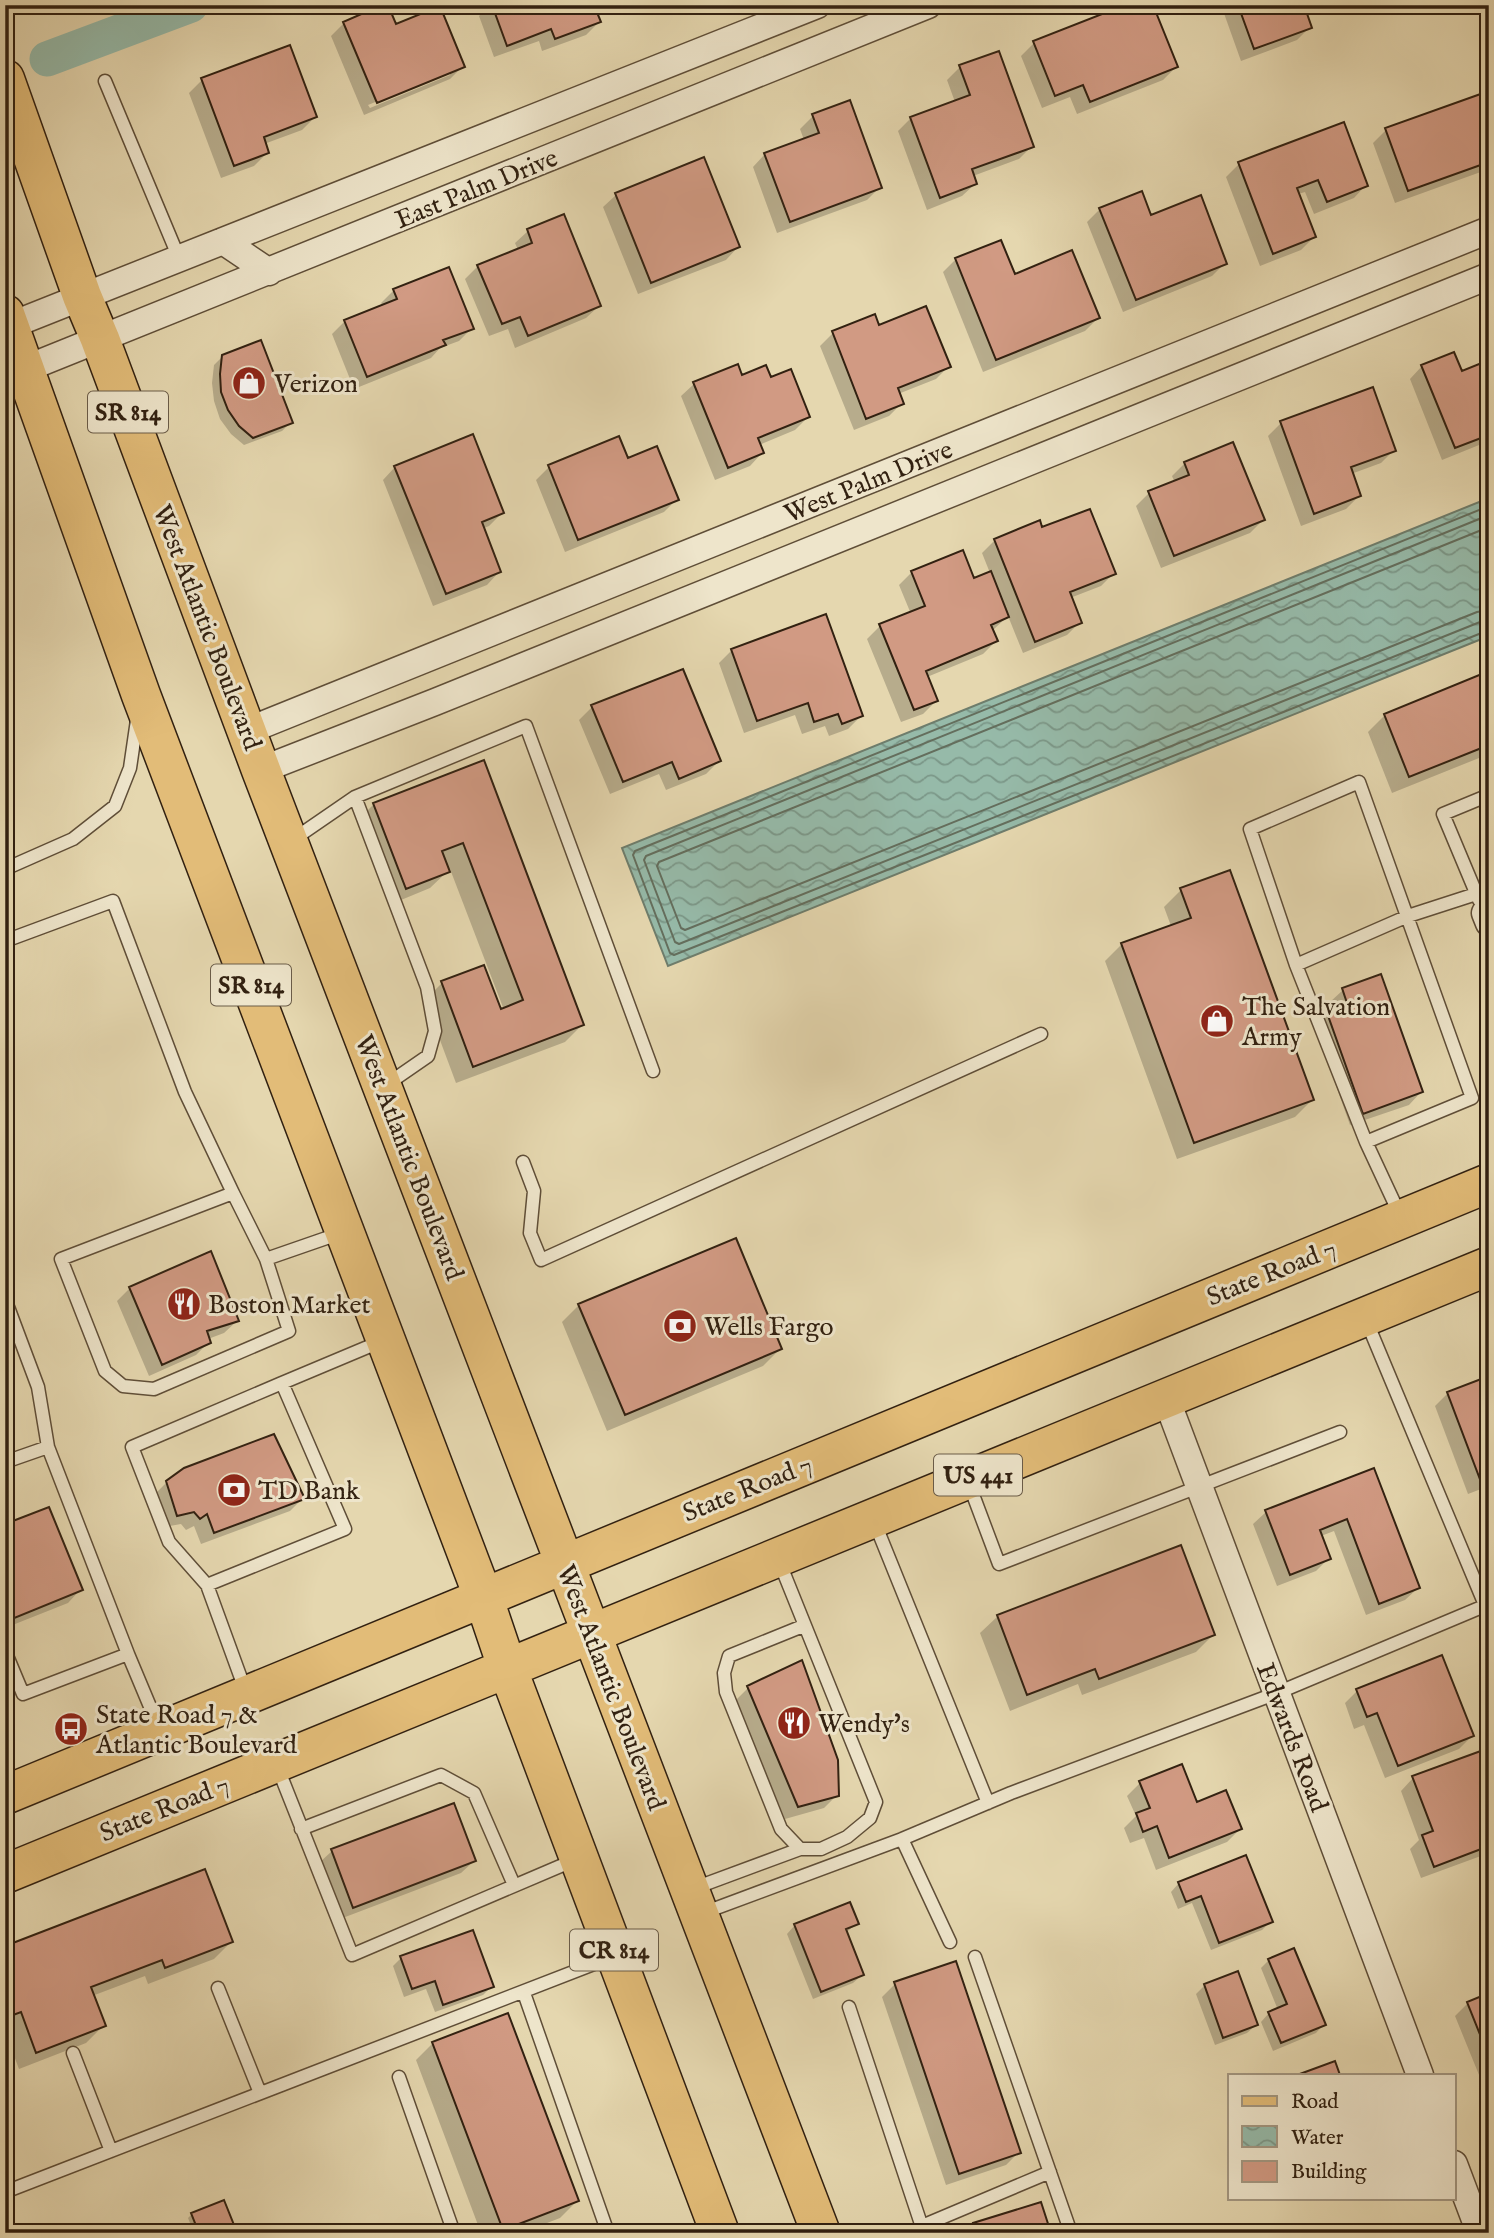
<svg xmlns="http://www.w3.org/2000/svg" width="1494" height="2238" viewBox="0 0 1494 2238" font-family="'IM FELL English',serif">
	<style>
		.water { fill: url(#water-waves); stroke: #6e7d6c; stroke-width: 2 }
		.shadow { fill: #0003; fill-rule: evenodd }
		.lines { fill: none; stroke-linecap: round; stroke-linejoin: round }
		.shore { stroke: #646e5d; stroke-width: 2 }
		.canal { stroke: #96baa9; stroke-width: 35 }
		.building { fill: #d19a83; stroke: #322111; stroke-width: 2 }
		.lane-casing { stroke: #5f4e38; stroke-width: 15 }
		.street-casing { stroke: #5f4e38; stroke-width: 29 }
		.primary-casing { stroke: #322111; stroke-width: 41 }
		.lane { stroke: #eee5cb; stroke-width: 12 }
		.street { stroke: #eee5cb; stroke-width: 26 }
		.primary { stroke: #e2bc78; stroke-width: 38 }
		.labels { text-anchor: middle; stroke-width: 6; stroke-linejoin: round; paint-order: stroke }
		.shield { fill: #eee5cb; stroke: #6a5c49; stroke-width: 2 }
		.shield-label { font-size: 24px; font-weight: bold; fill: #322111 }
		.street-label { font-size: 26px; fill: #322111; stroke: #eee5cb }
		.poi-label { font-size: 26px; fill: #322111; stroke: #eee5cb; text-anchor: start }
	</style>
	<defs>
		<pattern id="water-waves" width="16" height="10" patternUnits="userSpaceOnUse" patternTransform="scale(1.75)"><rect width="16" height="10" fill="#96baa9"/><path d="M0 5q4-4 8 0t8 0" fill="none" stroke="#7b9788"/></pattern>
	</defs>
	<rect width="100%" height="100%" fill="#e5d7af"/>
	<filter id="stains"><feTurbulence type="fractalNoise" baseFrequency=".00286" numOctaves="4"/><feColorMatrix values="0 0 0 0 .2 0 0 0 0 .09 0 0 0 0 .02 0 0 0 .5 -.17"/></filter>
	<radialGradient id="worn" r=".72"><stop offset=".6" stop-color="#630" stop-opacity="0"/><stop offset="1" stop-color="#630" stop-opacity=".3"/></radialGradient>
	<path class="water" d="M 1489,498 L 1489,636 L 668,966 L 622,848 Z"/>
	<path class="shadow" d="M 490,5 L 593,5 L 599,22 L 586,35 L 542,51 L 539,41 L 494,57 L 479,16 Z
		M 638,5 L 668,5 L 642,15 Z
		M 1221,5 L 1302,5 L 1310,27 L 1297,40 L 1241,61 Z
		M 1342,5 L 1362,5 L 1345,13 Z
		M 344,23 L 395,27 L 463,66 L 450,79 L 364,115 L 331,36 ZM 450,71 L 450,75 L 370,108 L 368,105 Z
		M 1034,43 L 1176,67 L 1163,80 L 1077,114 L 1070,97 L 1042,108 L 1021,56 Z
		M 289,47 L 315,117 L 302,130 L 264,144 L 267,153 L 254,166 L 221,178 L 189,93 L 202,80 Z
		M 960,67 L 1032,146 L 1019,159 L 973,176 L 975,184 L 962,196 L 927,210 L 898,131 L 911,118 L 955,102 L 947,80 Z
		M 1489,93 L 1489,169 L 1395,203 L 1373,143 L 1386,130 Z
		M 813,116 L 880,187 L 867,200 L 777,233 L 753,167 L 765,154 L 804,140 L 800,129 Z
		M 1239,164 L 1366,185 L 1354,198 L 1314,214 L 1305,192 L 1298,194 L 1314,237 L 1301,250 L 1260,266 L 1226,177 Z
		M 616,195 L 738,247 L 726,260 L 638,294 L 603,207 Z
		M 1100,209 L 1150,217 L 1225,263 L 1212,276 L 1123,312 L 1087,222 Z
		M 528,231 L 599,306 L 586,318 L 515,348 L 508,329 L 489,336 L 465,279 L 478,266 L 518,250 L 515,243 Z
		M 956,259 L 1014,276 L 1098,318 L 1085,331 L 983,372 L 943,272 Z
		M 394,290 L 472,328 L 459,341 L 440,348 L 431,358 L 354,389 L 332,334 L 345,321 L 383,306 L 381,303 Z
		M 878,327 L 949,366 L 936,379 L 898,394 L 902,403 L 889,416 L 854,430 L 820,346 L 833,333 Z
		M 223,356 L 291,422 L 282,431 L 244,445 L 231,434 L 220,419 L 214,401 L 212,383 L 214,365 Z
		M 1489,362 L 1489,441 L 1442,460 L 1410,379 L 1422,366 L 1461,373 Z
		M 737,366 L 741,377 L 770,379 L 808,417 L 795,430 L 759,445 L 762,453 L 750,466 L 715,480 L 681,396 L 694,384 Z
		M 1281,423 L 1394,450 L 1381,463 L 1351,474 L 1359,496 L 1346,509 L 1301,526 L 1268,436 Z
		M 627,460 L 677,499 L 664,512 L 565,552 L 536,480 L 549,467 Z
		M 1185,463 L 1263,520 L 1250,533 L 1161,568 L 1136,506 L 1149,493 L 1175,483 L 1172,476 Z
		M 395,467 L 502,513 L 489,526 L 482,529 L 499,572 L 487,585 L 433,606 L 383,480 Z
		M 1041,530 L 1114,573 L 1101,586 L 1070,598 L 1079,623 L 1067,635 L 1023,653 L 1008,616 L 992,631 L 996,641 L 983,654 L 927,677 L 936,701 L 923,714 L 901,722 L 867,639 L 880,626 L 911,614 L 899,585 L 912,572 L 973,580 L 990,573 L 982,553 L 995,540 Z
		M 732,650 L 861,716 L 848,729 L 829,736 L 825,726 L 802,734 L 795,715 L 744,733 L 719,663 Z
		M 682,671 L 719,761 L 706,774 L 666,790 L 659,774 L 610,794 L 579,720 L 592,707 Z
		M 1489,673 L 1489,754 L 1392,793 L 1368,732 L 1385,715 Z
		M 483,763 L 582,1025 L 565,1042 L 456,1083 L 425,1000 L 442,983 L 500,1011 L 504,1010 L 450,869 L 430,888 L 389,905 L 357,821 L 374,804 Z
		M 1181,890 L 1312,1100 L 1295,1117 L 1177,1159 L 1105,961 L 1122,944 L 1171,926 L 1164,907 Z
		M 1380,977 L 1421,1092 L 1409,1105 L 1350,1125 L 1314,1024 L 1327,1011 L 1332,1010 L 1330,1002 L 1343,990 Z
		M 130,1288 L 237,1321 L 224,1333 L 208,1339 L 209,1342 L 196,1355 L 149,1376 L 117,1301 Z
		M 579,1305 L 780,1349 L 763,1366 L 607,1431 L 562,1322 Z
		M 1489,1378 L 1489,1486 L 1468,1494 L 1435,1406 L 1448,1393 Z
		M 1373,1471 L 1418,1588 L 1405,1600 L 1366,1615 L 1334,1531 L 1321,1536 L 1329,1558 L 1316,1571 L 1277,1586 L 1253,1524 L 1266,1512 Z
		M 167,1482 L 302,1499 L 290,1511 L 201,1544 L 194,1526 L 186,1530 L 181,1524 L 164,1527 L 154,1495 Z
		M 5,1526 L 80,1590 L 68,1603 L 5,1628 Z
		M 998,1616 L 1213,1635 L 1196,1652 L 1082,1695 L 1078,1684 L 1010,1711 L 980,1633 Z
		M 748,1688 L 837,1795 L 824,1808 L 785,1819 L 735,1701 Z
		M 1357,1691 L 1472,1736 L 1459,1749 L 1385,1778 L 1364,1725 L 1354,1729 L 1345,1703 Z
		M 1489,1750 L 1489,1853 L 1421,1878 L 1410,1849 L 1419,1840 L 1401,1791 L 1413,1778 Z
		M 1140,1783 L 1196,1804 L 1240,1829 L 1227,1842 L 1156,1870 L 1144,1838 L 1130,1843 L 1124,1828 L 1136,1816 L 1127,1796 Z
		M 332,1851 L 474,1861 L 461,1873 L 340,1919 L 319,1863 Z
		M 1179,1883 L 1271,1921 L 1262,1930 L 1211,1950 L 1192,1903 L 1178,1909 L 1171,1892 Z
		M 857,1924 L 845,1933 L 862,1975 L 853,1983 L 813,1999 L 787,1934 L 795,1925 Z
		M 231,1942 L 214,1959 L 148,1984 L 145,1976 L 92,1996 L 103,2026 L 86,2043 L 19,2069 L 5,2032 L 5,1947 Z
		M 401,1958 L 492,1986 L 483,1995 L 435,2012 L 426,1989 L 404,1997 L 393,1966 Z
		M 1269,1960 L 1324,2024 L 1316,2033 L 1273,2051 L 1261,2022 L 1269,2013 L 1278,2010 L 1261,1968 Z
		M 895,1984 L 1019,2152 L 1006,2165 L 946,2185 L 882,1997 Z
		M 1205,1985 L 1256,2025 L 1247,2033 L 1215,2045 L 1196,1994 Z
		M 1489,1995 L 1489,2097 L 1488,2097 L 1455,2016 L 1468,2003 Z
		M 433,2043 L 577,2201 L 560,2218 L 521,2233 L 481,2233 L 416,2060 Z
		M 192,2214 L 234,2230 L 231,2233 L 194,2233 L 188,2218 Z
		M 974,2224 L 1049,2233 L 965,2233 Z"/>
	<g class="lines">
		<path class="shore" d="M 1489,506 L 635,851 L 633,855 L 670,953 L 674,955 L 1489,630
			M 1489,515 L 646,856 L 644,860 L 675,942 L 679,944 L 1480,622 L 1489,621
			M 1489,527 L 659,862 L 657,866 L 681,928 L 685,930 L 1477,612 L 1489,610"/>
		<path class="canal" d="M 47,59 L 191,5"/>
	</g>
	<path class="building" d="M 382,5 L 388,5 L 396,24 L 440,6 L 465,67 L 377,103 L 343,22 Z
		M 492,5 L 594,5 L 601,22 L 555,39 L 551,29 L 507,46 Z
		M 1125,5 L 1153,5 L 1178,67 L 1090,102 L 1083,85 L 1055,96 L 1033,41 Z
		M 1238,5 L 1304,5 L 1312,28 L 1254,49 Z
		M 290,45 L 317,117 L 264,137 L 269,153 L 234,166 L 201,78 Z
		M 999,51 L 1034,147 L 972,169 L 977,184 L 940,198 L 910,117 L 970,95 L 959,65 Z
		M 1489,91 L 1489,162 L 1408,191 L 1385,128 Z
		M 850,100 L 882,188 L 790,222 L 764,153 L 819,133 L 812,114 Z
		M 1344,122 L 1368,186 L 1327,202 L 1318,180 L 1297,188 L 1316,237 L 1273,254 L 1238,162 Z
		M 704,157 L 740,247 L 651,283 L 615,193 Z
		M 1142,191 L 1151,215 L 1201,195 L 1227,264 L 1136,300 L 1099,208 Z
		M 564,214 L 601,306 L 528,336 L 520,317 L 502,324 L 477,265 L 532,243 L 527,229 Z
		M 1001,240 L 1015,274 L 1072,250 L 1100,318 L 996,360 L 955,258 Z
		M 449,267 L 474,329 L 443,340 L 446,345 L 367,377 L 344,320 L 397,299 L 393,289 Z
		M 926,306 L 951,367 L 898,388 L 904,404 L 866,419 L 832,331 L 875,314 L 879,325 Z
		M 261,340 L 293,423 L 253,438 L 239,426 L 228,410 L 221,392 L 220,374 L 222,355 Z
		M 1454,352 L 1462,371 L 1489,360 L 1489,435 L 1455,448 L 1421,365 Z
		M 738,364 L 742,375 L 766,365 L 771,377 L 791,369 L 810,417 L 758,438 L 764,453 L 728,468 L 693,382 Z
		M 1373,387 L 1396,451 L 1351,467 L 1361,496 L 1314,514 L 1280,421 Z
		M 473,434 L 504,513 L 482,522 L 501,572 L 446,594 L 394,466 Z
		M 619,436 L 628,458 L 657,446 L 679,500 L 578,540 L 548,465 Z
		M 1233,442 L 1265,520 L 1174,556 L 1148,491 L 1189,475 L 1184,462 Z
		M 1090,509 L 1116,574 L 1070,592 L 1082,623 L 1035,642 L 994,539 L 1040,520 L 1042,527 Z
		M 963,550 L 974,578 L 991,571 L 1009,617 L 991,625 L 998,641 L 926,671 L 938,701 L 914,710 L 879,624 L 925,606 L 911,571 Z
		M 826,614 L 863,716 L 842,724 L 838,714 L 814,722 L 808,703 L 757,721 L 731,649 Z
		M 683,669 L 721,761 L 679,779 L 672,762 L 623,782 L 591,705 Z
		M 1489,671 L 1489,745 L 1409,777 L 1384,714 Z
		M 484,760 L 584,1025 L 473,1067 L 441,981 L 484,965 L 501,1009 L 523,1000 L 463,843 L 442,851 L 450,872 L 406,889 L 373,803 Z
		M 1230,870 L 1314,1100 L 1194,1143 L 1121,943 L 1191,918 L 1180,888 Z
		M 1381,974 L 1423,1092 L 1363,1114 L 1326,1010 L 1347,1003 L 1342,988 Z
		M 736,1238 L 782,1349 L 625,1415 L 578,1304 Z
		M 211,1251 L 239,1321 L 207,1331 L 211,1343 L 162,1365 L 129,1287 Z
		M 1489,1376 L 1489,1479 L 1481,1482 L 1447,1392 Z
		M 274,1434 L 305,1499 L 214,1533 L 207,1514 L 200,1519 L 194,1512 L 177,1516 L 166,1481 L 184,1468 Z
		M 1374,1468 L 1420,1588 L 1379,1604 L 1347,1519 L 1320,1530 L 1331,1559 L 1290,1575 L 1265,1510 Z
		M 49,1507 L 83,1590 L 7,1621 L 5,1616 L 5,1524 Z
		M 1181,1545 L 1215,1635 L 1099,1679 L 1095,1669 L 1027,1695 L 997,1615 Z
		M 1442,1655 L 1474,1736 L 1398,1766 L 1377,1713 L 1367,1717 L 1356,1689 Z
		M 802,1660 L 838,1760 L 839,1796 L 798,1807 L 747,1686 Z
		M 1489,1748 L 1489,1846 L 1434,1867 L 1422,1835 L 1433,1831 L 1412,1776 Z
		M 1182,1764 L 1197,1802 L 1226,1790 L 1242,1829 L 1169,1858 L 1157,1826 L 1143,1832 L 1136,1813 L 1150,1808 L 1139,1781 Z
		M 454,1803 L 476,1861 L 353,1908 L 331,1849 Z
		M 1246,1855 L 1273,1922 L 1219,1943 L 1201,1896 L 1186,1902 L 1178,1882 Z
		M 205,1869 L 233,1942 L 165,1968 L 162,1960 L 91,1987 L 106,2026 L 36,2053 L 21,2012 L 5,2018 L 5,1946 Z
		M 850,1902 L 859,1924 L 846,1929 L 864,1975 L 821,1992 L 794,1924 Z
		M 473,1930 L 494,1987 L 443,2005 L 435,1981 L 412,1989 L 400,1956 Z
		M 1294,1948 L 1326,2025 L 1281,2043 L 1268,2012 L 1287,2004 L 1268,1959 Z
		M 956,1961 L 1021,2153 L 959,2174 L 894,1982 Z
		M 1238,1971 L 1258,2025 L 1223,2038 L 1204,1984 Z
		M 1489,1993 L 1489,2057 L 1467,2002 Z
		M 508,2013 L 579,2201 L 503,2230 L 432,2042 Z
		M 1335,2061 L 1340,2075 L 1297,2075 Z
		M 224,2200 L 236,2230 L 229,2233 L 199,2233 L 191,2213 Z
		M 1041,2202 L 1051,2233 L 976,2233 L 973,2223 Z"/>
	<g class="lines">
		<g class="lane-casing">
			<path id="lane" d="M 105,81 L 179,258
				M 355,797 L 427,987 L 435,1031 L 428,1056 L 386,1085
				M 291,841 L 355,797 L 526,726 L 653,1071
				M 5,869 L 73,839 L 115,806 L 130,768 L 137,720
				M 1479,900 L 1443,814 L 1489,795
				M 5,941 L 113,901 L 185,1092 L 233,1193
				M 1296,965 L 1366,1142
				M 523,1162 L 534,1191 L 530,1233 L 541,1260 L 1041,1034
				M 1400,1215 L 1366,1142 L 1472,1098 L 1359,782 L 1250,829 L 1296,965 L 1408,916 L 1476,894
				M 266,1259 L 289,1331 L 154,1389 L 123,1386 L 105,1371 L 61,1259 L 233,1193 L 266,1259 L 341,1233
				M 5,1299 L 38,1387 L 48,1447
				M 1366,1320 L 1485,1605
				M 282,1383 L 382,1341
				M 5,1462 L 48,1447 L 128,1654 L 159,1728
				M 969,1484 L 999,1564 L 1340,1432
				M 874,1521 L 988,1803
				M 207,1585 L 345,1529 L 282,1383 L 132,1447 L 169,1542 L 207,1585 L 246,1692
				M 5,1651 L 23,1694 L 128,1654
				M 277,1766 L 352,1955 L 577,1859
				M 301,1829 L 441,1775 L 474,1793 L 514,1885
				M 902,1839 L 950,1942
				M 800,1849 L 781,1829 L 726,1692 L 724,1673 L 729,1656 L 803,1626
				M 692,1889 L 800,1849 L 821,1849 L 847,1837 L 870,1818 L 876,1802 L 779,1561
				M 703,1913 L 902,1839 L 1011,1793 L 1277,1693 L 1489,1604
				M 975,1957 L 1071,2233
				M 218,1988 L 260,2093
				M 524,1993 L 608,2233
				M 849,2007 L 924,2233
				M 73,2053 L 111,2151
				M 399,2077 L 454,2233
				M 5,2192 L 612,1957
				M 922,2226 L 1050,2172"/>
		</g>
		<g class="street-casing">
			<path id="street" d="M 223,241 L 269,272
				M 9,326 L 817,5
				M 25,369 L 928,5
				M 247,731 L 1489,230
				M 261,770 L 435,702 L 1489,276
				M 1489,911 L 1485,913 L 1489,923
				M 1166,1398 L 1420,2075
				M 1454,2164 L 1480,2233"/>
		</g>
		<g class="primary-casing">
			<path id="primary" d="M 5,79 L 82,296 L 100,339 L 261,770 L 821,2233
				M 5,314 L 141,695 L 484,1599 L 507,1667 L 720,2233
				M 5,1795 L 1489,1183
				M 5,1874 L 1489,1266"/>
		</g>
		<use href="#lane" class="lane"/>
		<use href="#street" class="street"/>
		<use href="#primary" class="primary"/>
	</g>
	<defs>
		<g id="shop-disc" transform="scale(1.75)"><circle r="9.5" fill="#8f2418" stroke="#eee5cb"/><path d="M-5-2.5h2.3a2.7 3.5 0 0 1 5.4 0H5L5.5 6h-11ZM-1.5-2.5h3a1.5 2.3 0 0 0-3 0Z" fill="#fff"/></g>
		<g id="restaurant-disc" transform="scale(1.75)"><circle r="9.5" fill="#8f2418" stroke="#eee5cb"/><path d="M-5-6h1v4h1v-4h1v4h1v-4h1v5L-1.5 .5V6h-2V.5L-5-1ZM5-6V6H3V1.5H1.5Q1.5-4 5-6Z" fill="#fff"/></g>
		<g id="bank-disc" transform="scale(1.75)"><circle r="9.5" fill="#8f2418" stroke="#eee5cb"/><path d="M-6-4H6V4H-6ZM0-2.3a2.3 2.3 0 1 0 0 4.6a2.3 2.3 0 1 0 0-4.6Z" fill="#fff"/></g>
		<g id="bus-disc" transform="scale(1.75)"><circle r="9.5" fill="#8f2418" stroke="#eee5cb"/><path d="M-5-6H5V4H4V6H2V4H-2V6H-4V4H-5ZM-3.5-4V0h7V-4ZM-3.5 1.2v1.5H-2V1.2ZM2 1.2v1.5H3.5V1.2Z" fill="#fff"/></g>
	</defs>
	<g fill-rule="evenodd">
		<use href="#shop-disc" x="249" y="383"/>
		<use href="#shop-disc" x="1217" y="1021"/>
		<use href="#restaurant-disc" x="184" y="1304"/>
		<use href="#bank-disc" x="680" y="1326"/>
		<use href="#bank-disc" x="234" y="1490"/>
		<use href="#restaurant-disc" x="794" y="1723"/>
		<use href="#bus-disc" x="71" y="1729"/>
	</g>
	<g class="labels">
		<g class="shield">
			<rect x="88" y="391.5" width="80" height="41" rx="5"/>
			<rect x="211" y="964.5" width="80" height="41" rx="5"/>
			<rect x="934" y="1454.5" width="88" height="41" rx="5"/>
			<rect x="570" y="1929.5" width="88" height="41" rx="5"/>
		</g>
		<g class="shield-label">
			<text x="128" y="420">SR 814</text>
			<text x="251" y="993">SR 814</text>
			<text x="978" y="1483">US 441</text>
			<text x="614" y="1958">CR 814</text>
		</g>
		<g class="street-label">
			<text transform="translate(476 188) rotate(-22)" y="9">East Palm Drive</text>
			<text transform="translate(868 481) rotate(-22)" y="9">West Palm Drive</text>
			<text transform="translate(208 627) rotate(69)" y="9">West Atlantic Boulevard</text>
			<text transform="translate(410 1157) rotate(69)" y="9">West Atlantic Boulevard</text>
			<text transform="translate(1271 1272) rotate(-22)" y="9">State Road 7</text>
			<text transform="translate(747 1488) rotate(-22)" y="9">State Road 7</text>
			<text transform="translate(612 1687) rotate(69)" y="9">West Atlantic Boulevard</text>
			<text transform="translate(1293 1737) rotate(69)" y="9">Edwards Road</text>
			<text transform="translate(164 1808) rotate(-22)" y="9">State Road 7</text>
		</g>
		<g class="poi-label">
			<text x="274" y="392">Verizon</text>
			<text x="1242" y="1015">The Salvation<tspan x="1242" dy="30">Army</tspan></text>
			<text x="208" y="1313">Boston Market</text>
			<text x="704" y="1335">Wells Fargo</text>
			<text x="258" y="1499">TD Bank</text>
			<text x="96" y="1723">State Road 7 &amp;<tspan x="96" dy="30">Atlantic Boulevard</tspan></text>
			<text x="818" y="1732">Wendy's</text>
		</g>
	</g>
	<rect width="1494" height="2238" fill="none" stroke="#e5d7af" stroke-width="28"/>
	<rect x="7" y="7" width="1480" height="2224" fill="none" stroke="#322111" stroke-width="3.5"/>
	<rect x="14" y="14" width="1466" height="2210" fill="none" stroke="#322111" stroke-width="2"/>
	<rect x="1228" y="2074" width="228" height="126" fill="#eee5cb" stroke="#a39781" stroke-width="2"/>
	<rect x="1242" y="2096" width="35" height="10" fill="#e2bc78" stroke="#a39781" stroke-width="2"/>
	<text x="1291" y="2108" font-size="21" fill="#322111">Road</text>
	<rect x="1242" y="2126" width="35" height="21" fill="url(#water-waves)" stroke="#a39781" stroke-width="2"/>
	<text x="1291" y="2144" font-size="21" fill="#322111">Water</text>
	<rect x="1242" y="2161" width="35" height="21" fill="#d19a83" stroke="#a39781" stroke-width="2"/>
	<text x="1291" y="2178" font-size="21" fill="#322111">Building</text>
	<rect width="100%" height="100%" filter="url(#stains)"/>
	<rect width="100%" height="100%" fill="url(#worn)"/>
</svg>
